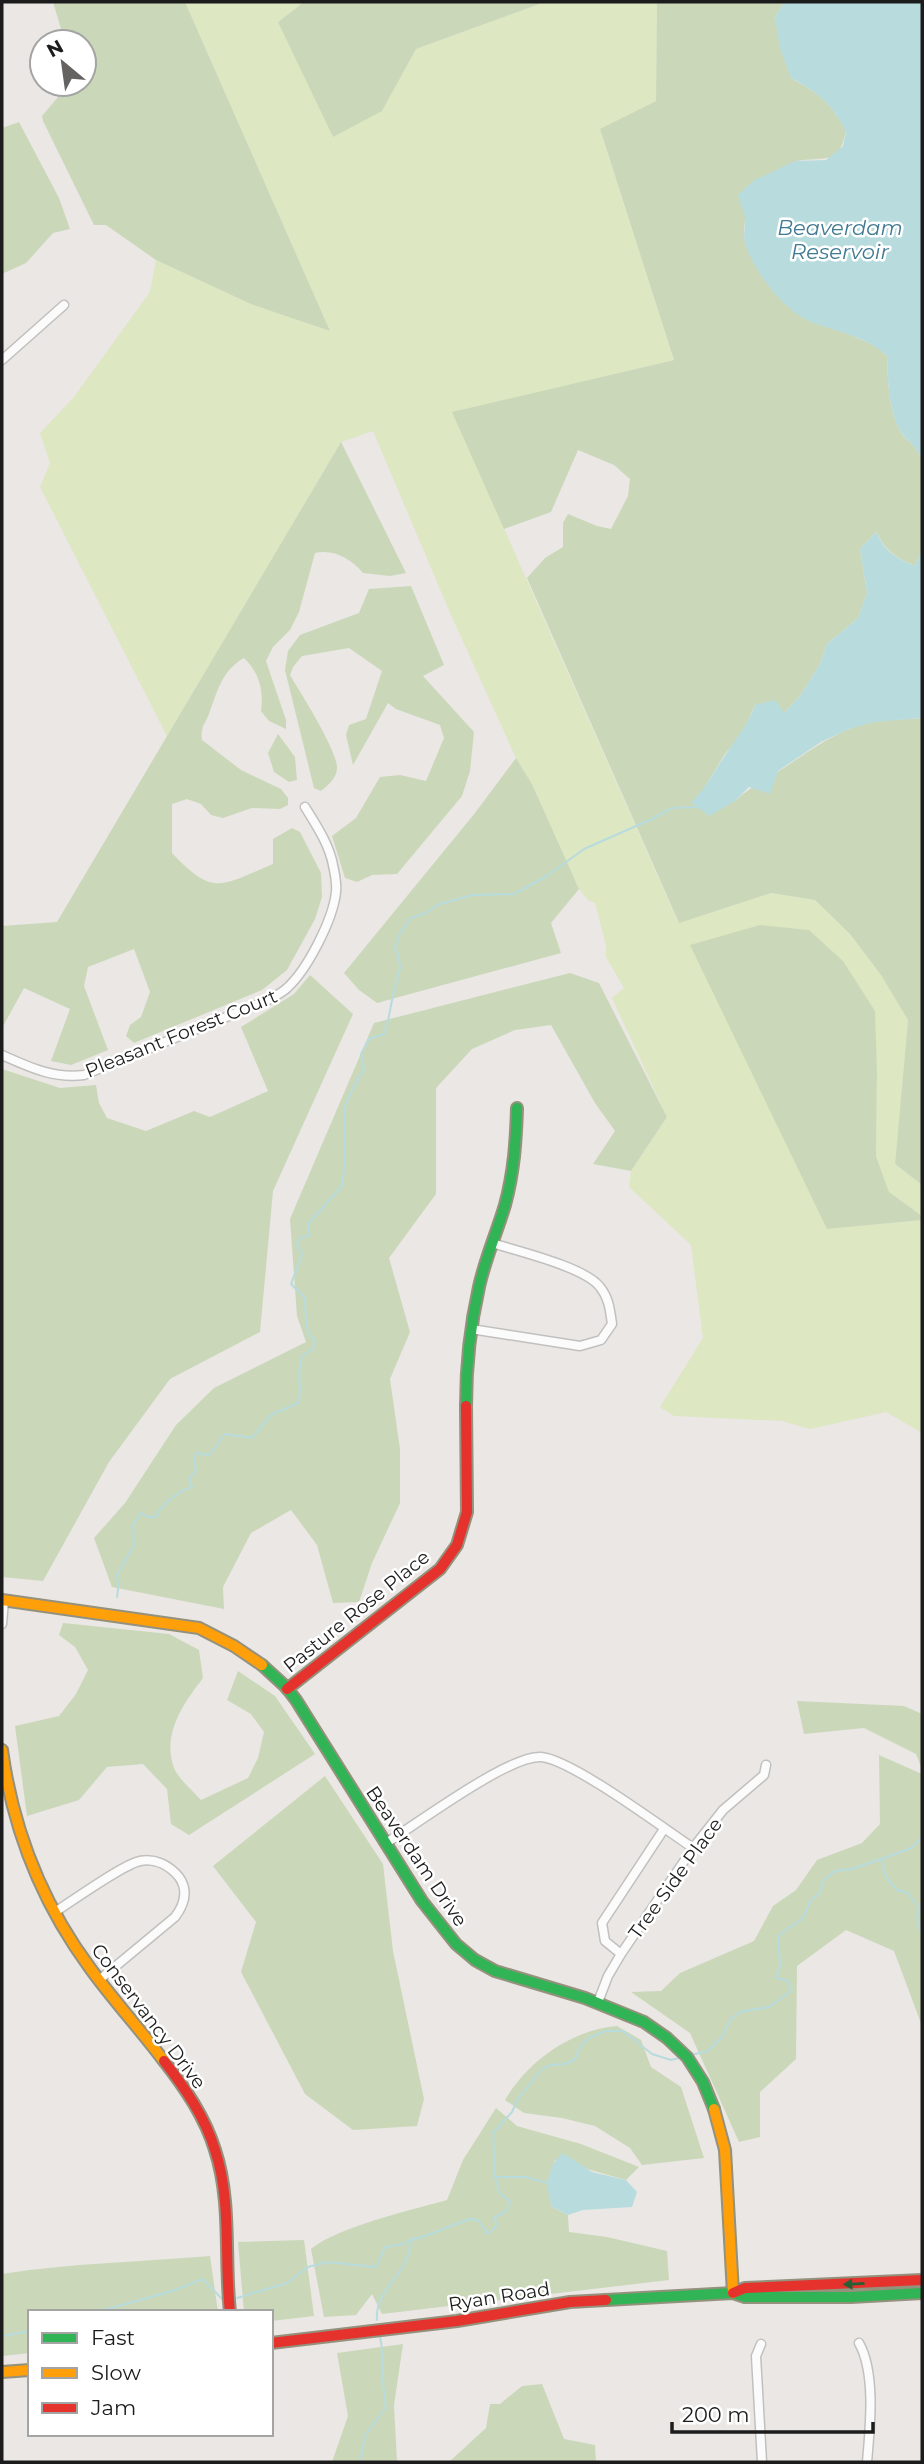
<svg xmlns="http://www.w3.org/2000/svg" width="924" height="2464" viewBox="0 0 924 2464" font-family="Montserrat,sans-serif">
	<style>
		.grass { fill: #dde7c2 }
		.forest { fill: #cad8b9 }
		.water { fill: #b8dcde }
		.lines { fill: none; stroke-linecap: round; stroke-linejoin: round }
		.stream { stroke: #b8dcde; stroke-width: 2 }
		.street-casing { stroke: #c1c0bf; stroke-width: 11 }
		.fast-casing { stroke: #94917d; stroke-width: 14 }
		.slow-casing { stroke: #94917d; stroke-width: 14 }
		.jam-casing { stroke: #94917d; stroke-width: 14 }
		.street { stroke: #fcfbfb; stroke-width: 8 }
		.fast { stroke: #30b455; stroke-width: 10 }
		.slow { stroke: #ff9f0a; stroke-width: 10 }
		.jam { stroke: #e5322d; stroke-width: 10 }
		.oneway { fill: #256036 }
		.labels { text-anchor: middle; stroke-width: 5; stroke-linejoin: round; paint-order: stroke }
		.street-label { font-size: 19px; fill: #1c1c1c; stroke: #fff }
		.water-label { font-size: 21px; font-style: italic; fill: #417992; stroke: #fff }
	</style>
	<rect width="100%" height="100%" fill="#eae7e4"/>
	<path class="grass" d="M 185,2 L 304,2 L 278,22 L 382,111 L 416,49 L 545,2 L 657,2 L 656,101 L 600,130 L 674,360 L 453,413 L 678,922 L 771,893 L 815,900 L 850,934 L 881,975 L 908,1020 L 895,1164 L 922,1185 L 922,1216 L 889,1192 L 876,1156 L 877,1072 L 827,1229 L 922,1220 L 922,1433 L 886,1412 L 810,1429 L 782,1421 L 674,1416 L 660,1407 L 703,1338 L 691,1245 L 629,1187 L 631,1171 L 667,1117 L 612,998 L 624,988 L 606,957 L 606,945 L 595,903 L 588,900 L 579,889 L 532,784 L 516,758 L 451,615 L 373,431 L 341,442 L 167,736 L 40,487 L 50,463 L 40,433 L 74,397 L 150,292 L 156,260 L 253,305 L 330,331 Z"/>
	<path class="forest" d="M 53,2 L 185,2 L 330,331 L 253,305 L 156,260 L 106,225 L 94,225 L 43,121 L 42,116 L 58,97 L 60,84 L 84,84 L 84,42 L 65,42 Z
		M 304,2 L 545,2 L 416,49 L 382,111 L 333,137 L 278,22 Z
		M 657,2 L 784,2 L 775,17 L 791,78 C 820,94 830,102 846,131 C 839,167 822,156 797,161 C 779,165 753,200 746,217 C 744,223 744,232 744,239 L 851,335 L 876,346 L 887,356 C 888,381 888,406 899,429 C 905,442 916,442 922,460 L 922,549 L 915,566 C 895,557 887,552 876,532 L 860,549 L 867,593 L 858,618 L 827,644 L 820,664 L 800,696 L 784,713 L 755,705 L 744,730 L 725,754 L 700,795 L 735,801 C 749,788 763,781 779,771 C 809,752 838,728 874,722 C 890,719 906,720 922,718 L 922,1185 L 895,1164 L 908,1020 L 881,975 L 850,934 L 815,900 L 771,893 L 679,923 L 527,578 L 545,558 L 563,547 L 563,523 L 568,514 L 597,526 L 611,529 L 628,496 L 630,479 L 614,465 L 578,450 L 551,512 L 504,529 L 452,412 L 674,360 L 600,129 L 656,101 Z
		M 19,122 L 59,198 L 70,229 L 53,233 L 26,263 L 2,274 L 2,128 Z
		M 341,442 L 406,573 L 390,576 L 363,573 C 351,559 334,549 315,553 L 299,612 L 290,630 L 273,647 L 266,661 L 286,720 L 286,729 L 269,721 L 261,711 C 264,691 259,672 244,658 C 222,670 217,692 209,714 C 205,724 200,728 202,740 L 241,770 L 281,789 L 288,798 L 288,805 L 280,809 L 252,808 L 223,818 L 211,815 L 201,804 L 187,799 L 172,804 L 172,853 C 214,898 222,885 273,864 L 273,839 L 292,828 L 300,832 L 321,873 L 322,897 L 315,919 L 287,970 L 262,990 L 134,1043 L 126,1036 L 130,1025 L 141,1017 L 150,992 L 134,949 L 88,967 L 84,986 L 108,1050 L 71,1065 L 51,1061 L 70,1009 L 24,988 L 2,1028 L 2,926 L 57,922 Z
		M 411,586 L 444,665 L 423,676 L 474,732 L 470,771 L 462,796 L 397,874 L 372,875 L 357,882 L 345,878 L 332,836 L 356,818 L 380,777 L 400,775 L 426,781 L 444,738 L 440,725 L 396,709 L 388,703 L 353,765 L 346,735 L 349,725 L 366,719 L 382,671 L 349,648 L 302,656 L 293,667 L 290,675 C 300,692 339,753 337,769 C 336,779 328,785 321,791 L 314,788 L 285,670 L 288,651 L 300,635 L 359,613 L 369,589 Z
		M 278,734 L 295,757 L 297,780 L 289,782 L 274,772 L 268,753 Z
		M 516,758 L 532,784 L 579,889 L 551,923 L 561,953 L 377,1003 L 359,990 L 344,973 L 475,813 Z
		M 760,925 L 809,930 L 843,961 L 875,1011 L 877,1072 L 876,1156 L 889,1192 L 922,1216 L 922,1220 L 827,1229 L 690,945 Z
		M 570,973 L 599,983 L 667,1117 L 631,1171 L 593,1164 L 615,1131 L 595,1103 L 551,1025 L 515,1030 L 472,1049 L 436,1088 L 436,1194 L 389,1258 L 410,1332 L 390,1379 L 400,1449 L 400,1503 L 372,1563 L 359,1602 L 333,1603 L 317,1545 L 291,1510 L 251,1533 L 223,1587 L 224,1609 L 112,1587 L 94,1538 L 125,1503 L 176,1425 L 214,1388 L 306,1342 L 297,1316 L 290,1219 L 374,1023 Z
		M 310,975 L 353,1014 L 273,1191 L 260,1332 L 170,1379 L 109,1462 L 43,1581 L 2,1577 L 2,1069 L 60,1088 L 96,1085 L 99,1103 L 107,1118 L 146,1131 L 194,1111 L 210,1117 L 268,1091 L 241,1027 L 294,994 Z
		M 63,1623 L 169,1634 L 199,1650 L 203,1678 C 184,1703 163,1732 173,1765 C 176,1777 193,1791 201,1800 L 248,1778 L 258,1758 L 264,1732 L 251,1714 L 227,1700 L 238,1671 L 275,1696 L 315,1754 L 189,1835 L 171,1824 L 167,1789 L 143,1764 L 107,1767 L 79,1800 L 27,1816 L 15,1726 L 59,1716 L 76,1694 L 88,1670 L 75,1647 L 59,1635 Z
		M 797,1701 L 904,1706 L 922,1714 L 922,1769 L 916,1754 L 864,1728 L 804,1734 Z
		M 879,1755 L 922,1774 L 922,2026 L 894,1951 L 846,1930 L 797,1966 L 796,2059 L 760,2092 L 760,2137 L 739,2142 L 690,2033 L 631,1992 L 661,1991 L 680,1973 L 754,1941 L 773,1906 L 796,1890 L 817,1860 L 862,1843 L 880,1824 Z
		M 325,1776 L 383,1864 L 393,1951 L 424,2099 L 417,2126 L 353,2130 L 305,2094 L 241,1972 L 256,1922 L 213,1866 Z
		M 617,2026 L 641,2040 L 651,2067 L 681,2087 L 704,2158 L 642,2165 L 630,2148 L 595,2126 L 562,2118 L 524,2113 L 505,2100 C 528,2061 571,2030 617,2026 Z
		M 496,2108 L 517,2126 L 581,2144 L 639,2167 L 626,2180 L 555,2160 L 548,2183 L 552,2207 L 568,2215 L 569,2232 L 607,2237 L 667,2251 L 669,2280 L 382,2314 L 372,2294 L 356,2315 L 324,2317 L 311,2249 C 337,2227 412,2210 447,2200 L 463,2160 Z
		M 304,2240 L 314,2316 L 271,2321 L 271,2312 L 244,2312 L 238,2242 Z
		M 210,2256 L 218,2312 L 30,2312 L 30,2353 L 2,2356 L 2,2274 C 70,2263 141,2262 210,2256 Z
		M 403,2344 L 394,2405 L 397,2462 L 332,2462 L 348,2416 L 337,2353 Z
		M 542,2384 L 564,2439 L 595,2445 L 596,2462 L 449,2462 L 486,2428 L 490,2404 L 500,2404 L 522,2386 Z"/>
	<path class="water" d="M 784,2 L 922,2 L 922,460 C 916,443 905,441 899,429 C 888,406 888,381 887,356 C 866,336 840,333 814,323 C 785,313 753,271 745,243 C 743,235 745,229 745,221 C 745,213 740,203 738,195 L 753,181 L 795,161 L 826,160 L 843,146 L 846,132 C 832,104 819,93 791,78 L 780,48 L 775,17 Z
		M 876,532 C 886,552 894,557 915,566 L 922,549 L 922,718 L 874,722 L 849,729 L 821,742 L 778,771 L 770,794 L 749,787 L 735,801 L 709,816 L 691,802 C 705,790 713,773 724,757 C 735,739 748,725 755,705 L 775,700 L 784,713 L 800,696 L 820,664 L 827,644 L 858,618 L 867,593 L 860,549 Z
		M 563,2153 L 592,2172 L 626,2180 L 637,2192 L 632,2207 L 583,2210 L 568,2215 L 552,2207 C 545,2188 546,2167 563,2153 Z"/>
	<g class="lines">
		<path class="stream" d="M 117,1597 L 119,1582 L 116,1577 L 134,1545 L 133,1525 L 141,1513 L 147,1517 L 156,1517 C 159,1506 180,1490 192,1487 L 189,1478 L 196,1471 L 194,1462 L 196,1453 L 209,1455 L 225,1434 L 252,1438 L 271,1415 L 298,1403 C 303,1386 296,1374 302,1356 L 313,1349 L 315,1340 L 308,1334 L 304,1297 L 291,1284 L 302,1255 L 297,1244 L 301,1237 L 309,1236 L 308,1224 L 342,1186 L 344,1171 L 344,1109 L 353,1088 L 364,1069 L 361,1054 L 369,1039 L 384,1034 C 389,1021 390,1009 393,995 C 397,974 405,970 395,948 L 400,933 L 411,918 L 426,913 L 439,904 L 473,895 L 514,894 L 547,876 L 584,849 L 652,819 L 672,808 L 696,807
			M 883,1859 L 884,1872 L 889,1881 L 897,1890 L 908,1893 L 919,1908 L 917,1919 L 922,1935
			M 691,2055 L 708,2051 L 722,2037 L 730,2020 L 740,2012 L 769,2007 L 791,1991 L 788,1981 L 776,1978 C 785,1959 776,1954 779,1935 L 802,1919 L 811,1900 L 819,1894 L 824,1880 L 835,1871 L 852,1869 L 898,1853 L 911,1848 L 922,1838
			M 495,2177 L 526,2177 L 548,2183
			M 237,2298 L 287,2283 L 308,2267 L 327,2262 L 376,2267 L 385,2247 L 403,2244 L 413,2238 L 420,2238 L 469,2219 L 478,2220 L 488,2234 L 496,2226 L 495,2217 L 507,2211 L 510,2201 L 500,2194 L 495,2177 L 493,2133 L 512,2112 L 518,2099 L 541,2070 L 550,2065 L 565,2064 L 575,2059 L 581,2045 L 591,2037 L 606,2031 L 623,2031 L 652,2054 L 671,2060 L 679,2058
			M 97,2312 L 172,2291 L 203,2279 L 223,2300
			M 377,2320 C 375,2298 392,2284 403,2266 C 408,2258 410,2249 412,2240
			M 2,2336 L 30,2331
			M 360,2462 L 365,2436 L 386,2407 C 380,2383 386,2361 380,2337"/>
		<g class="street-casing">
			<path id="street" d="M 2,360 L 64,305
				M 2,1055 C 29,1067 54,1079 84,1075 L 268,1000 C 275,996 282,993 287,988 C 307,970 333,920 336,892 C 337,884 335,874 333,865 C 329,844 316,825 305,807
				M 471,1329 L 580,1346 L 601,1340 L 612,1324 C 610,1310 609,1298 600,1287 C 585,1267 517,1251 492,1243
				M 2,1624 L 4,1601
				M 386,1843 C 417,1824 509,1755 541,1757 C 571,1759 663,1828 693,1848
				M 55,1912 C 72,1901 124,1864 140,1861 C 155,1858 169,1865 179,1877 C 189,1891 184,1905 175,1917 L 99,1980
				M 621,1954 L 605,1941 L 602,1923 L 664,1829
				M 598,2002 L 608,1976 L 621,1954 L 693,1848 L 723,1810 L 764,1775 L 766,1765
				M 859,2343 C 876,2373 870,2429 867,2462
				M 761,2344 L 756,2356 L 762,2462"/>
		</g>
		<g class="fast-casing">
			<path id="fast" d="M 466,1406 C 466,1366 470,1327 479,1287 C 485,1259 497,1232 505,1205 C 514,1172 516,1141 517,1108
				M 262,1665 L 286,1687 L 296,1700 L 422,1901 L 456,1944 L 475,1960 L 495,1971 L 585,1998 L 644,2022 L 667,2038 L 687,2057 L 703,2082 L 714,2109
				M 606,2300 L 733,2293 L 745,2297 L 851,2297 L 922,2293"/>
		</g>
		<g class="slow-casing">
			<path id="slow" d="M 2,1600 L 199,1628 L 234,1646 L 262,1665
				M 2,1750 C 13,1830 42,1903 90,1968 C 113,2000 140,2029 164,2061
				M 714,2109 L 725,2150 L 733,2293
				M 2,2372 L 30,2370"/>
		</g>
		<g class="jam-casing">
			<path id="jam" d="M 287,1689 L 440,1569 L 457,1545 L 467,1512 L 466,1406
				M 164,2061 C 185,2088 205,2117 215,2150 C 232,2201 224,2259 230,2312
				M 733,2293 L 745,2288 L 922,2280
				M 271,2343 L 457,2321 L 570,2302 L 606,2300"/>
		</g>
		<use href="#street" class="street"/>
		<use href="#fast" class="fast"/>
		<use href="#slow" class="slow"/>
		<use href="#jam" class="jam"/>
	</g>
	<defs><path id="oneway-solid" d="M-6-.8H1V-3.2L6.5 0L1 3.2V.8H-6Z" transform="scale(1.75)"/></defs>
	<use class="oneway" href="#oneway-solid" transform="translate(854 2284) rotate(177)"/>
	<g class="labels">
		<g class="street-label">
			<text transform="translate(181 1033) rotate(-22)" y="7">Pleasant Forest Court</text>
			<text transform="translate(356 1611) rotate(-39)" y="7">Pasture Rose Place</text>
			<text transform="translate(417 1856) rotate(56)" y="7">Beaverdam Drive</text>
			<text transform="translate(675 1878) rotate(-54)" y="7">Tree Side Place</text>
			<text transform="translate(149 2016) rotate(53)" y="7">Conservancy Drive</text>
			<text transform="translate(499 2296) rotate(-9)" y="7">Ryan Road</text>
		</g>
		<g class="water-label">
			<text x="840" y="235">Beaverdam<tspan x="840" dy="24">Reservoir</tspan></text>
		</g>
	</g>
	<rect width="924" height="2464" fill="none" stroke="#1c1c1c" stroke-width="7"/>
	<rect x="28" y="2310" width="245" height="126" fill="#ffffff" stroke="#a4a4a4" stroke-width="2"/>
	<rect x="42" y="2333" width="35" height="10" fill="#30b455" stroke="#a4a4a4" stroke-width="2"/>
	<text x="91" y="2345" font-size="21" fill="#1c1c1c">Fast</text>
	<rect x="42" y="2368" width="35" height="10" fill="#ff9f0a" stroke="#a4a4a4" stroke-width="2"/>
	<text x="91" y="2380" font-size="21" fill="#1c1c1c">Slow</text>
	<rect x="42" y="2403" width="35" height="10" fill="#e5322d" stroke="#a4a4a4" stroke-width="2"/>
	<text x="91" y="2415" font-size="21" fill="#1c1c1c">Jam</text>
	<g transform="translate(63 63) rotate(331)"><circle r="33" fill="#ffffff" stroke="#a4a4a4" stroke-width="2"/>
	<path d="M0-5L12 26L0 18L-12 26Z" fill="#646362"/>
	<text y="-10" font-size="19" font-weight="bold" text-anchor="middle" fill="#1c1c1c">N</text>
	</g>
	<path d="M672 2422v10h201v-10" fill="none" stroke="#1c1c1c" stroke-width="3.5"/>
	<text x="682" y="2422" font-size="21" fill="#1c1c1c" stroke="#ffffff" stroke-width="5" paint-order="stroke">200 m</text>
</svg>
